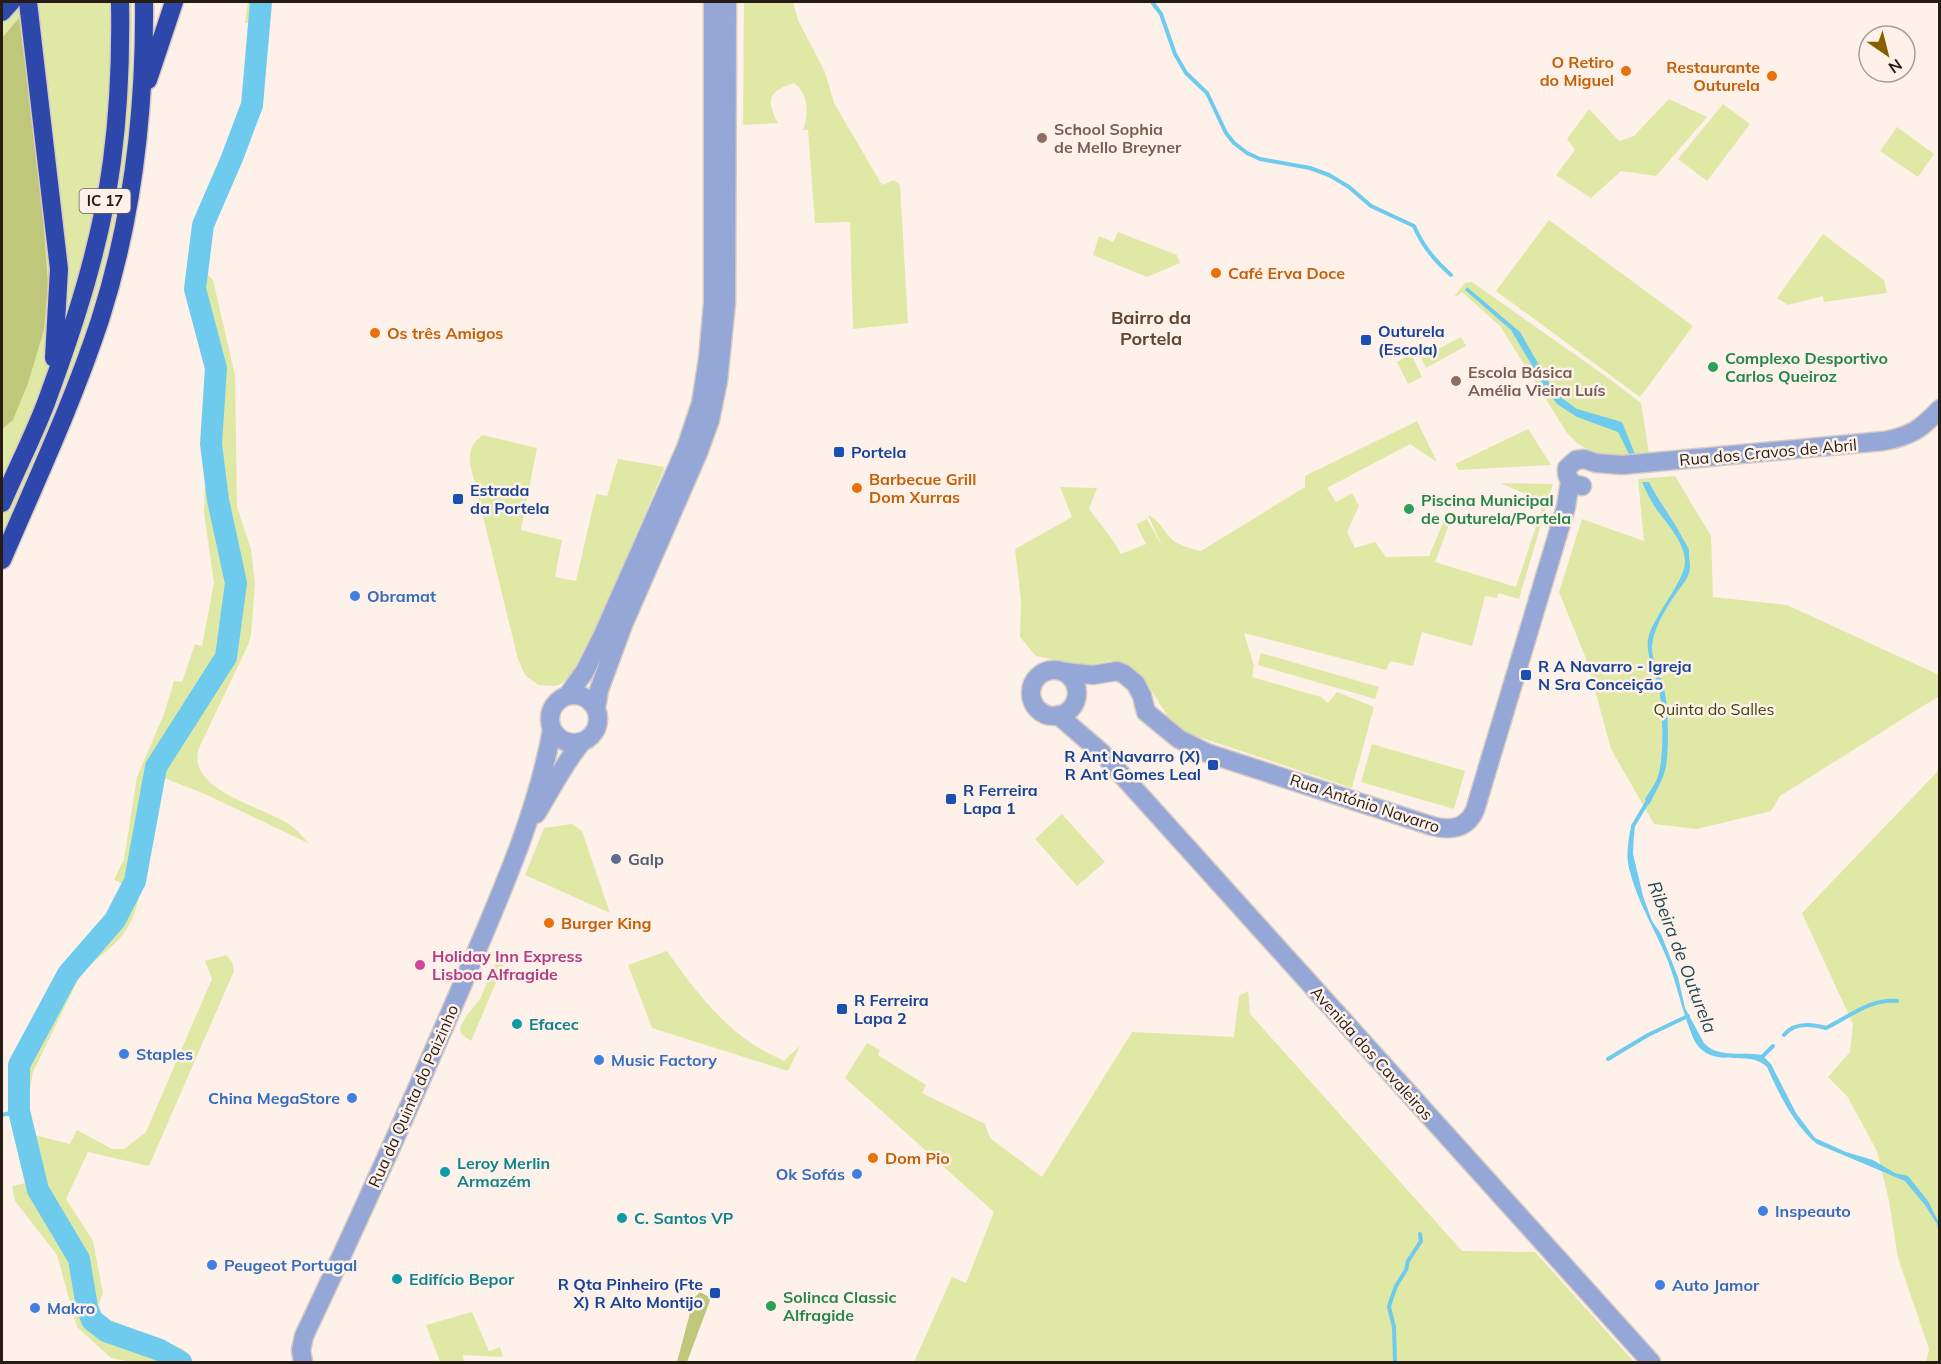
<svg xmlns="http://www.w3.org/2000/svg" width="1941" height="1364" viewBox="0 0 1941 1364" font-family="Mulish,sans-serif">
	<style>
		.green { fill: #e0e8a5 }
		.forest { fill: #bfc77a }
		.water { fill: #6fcbee }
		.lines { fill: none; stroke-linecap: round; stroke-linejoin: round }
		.stream { stroke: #6fcbee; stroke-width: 4 }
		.river { stroke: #6fcbee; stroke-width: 22 }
		.minor-casing { stroke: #d7cbc3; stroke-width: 21 }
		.highway-casing { stroke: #d7cbc3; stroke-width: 21 }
		.minor { stroke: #94a7d6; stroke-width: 18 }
		.highway { stroke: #2e47aa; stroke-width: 18 }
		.food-dot { fill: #e8710a; stroke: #fef1e9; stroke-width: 2 }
		.education-dot { fill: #8d6e63; stroke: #fef1e9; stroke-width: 2 }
		.transit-dot { fill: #1a4fb4; stroke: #fef1e9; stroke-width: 2 }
		.leisure-dot { fill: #2e9e5b; stroke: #fef1e9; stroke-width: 2 }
		.shop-dot { fill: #3f7fe0; stroke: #fef1e9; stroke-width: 2 }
		.service-dot { fill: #5c6f8a; stroke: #fef1e9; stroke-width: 2 }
		.hotel-dot { fill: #d1479c; stroke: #fef1e9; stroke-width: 2 }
		.culture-dot { fill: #0f9aa8; stroke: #fef1e9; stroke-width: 2 }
		.labels { text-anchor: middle; stroke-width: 5; stroke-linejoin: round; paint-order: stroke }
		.shield { fill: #fef1e9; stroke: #685c54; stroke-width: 1.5 }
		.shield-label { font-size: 15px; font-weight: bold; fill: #271c14 }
		.food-label { font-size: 16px; font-weight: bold; fill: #c56008; stroke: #fef1e9; text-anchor: start }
		.education-label { font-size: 16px; font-weight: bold; fill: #785e54; stroke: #fef1e9; text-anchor: start }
		.transit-label { font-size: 16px; font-weight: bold; fill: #164399; stroke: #fef1e9; text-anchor: start }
		.leisure-label { font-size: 16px; font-weight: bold; fill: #27864d; stroke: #fef1e9; text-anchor: start }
		.street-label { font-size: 16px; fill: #271c14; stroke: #fef1e9 }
		.shop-label { font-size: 16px; font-weight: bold; fill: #366cbe; stroke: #fef1e9; text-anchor: start }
		.park-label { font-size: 16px; fill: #3f4306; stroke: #fef1e9 }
		.service-label { font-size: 16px; font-weight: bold; fill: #4e5e75; stroke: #fef1e9; text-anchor: start }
		.hotel-label { font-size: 16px; font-weight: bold; fill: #b23c85; stroke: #fef1e9; text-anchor: start }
		.culture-label { font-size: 16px; font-weight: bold; fill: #0d838f; stroke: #fef1e9; text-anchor: start }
		.neighbourhood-label { font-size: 18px; font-weight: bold; fill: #5f4634; stroke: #fef1e9 }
		.water-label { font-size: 18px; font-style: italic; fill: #1f4857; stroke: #fef1e9 }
	</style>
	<rect width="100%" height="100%" fill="#fef1e9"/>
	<path class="green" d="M 2,2 L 132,2 C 133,69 132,139 118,206 C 107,260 92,316 72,368 C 50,424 26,480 2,536 Z
		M 248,2 L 265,2 L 262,25 L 245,23 Z
		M 744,2 L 793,2 L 798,20 L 825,72 L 834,103 L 882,185 L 894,180 L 900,185 L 908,323 L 853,329 L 850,222 L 815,223 L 808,130 L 803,130 C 809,111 809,96 794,83 C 769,91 765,99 778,123 L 743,125 Z
		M 255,31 L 262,32 L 258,106 L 213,219 L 205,257 L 195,251 L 203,217 L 247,109 Z
		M 1669,99 L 1707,117 L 1656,176 L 1621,171 L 1591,198 L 1556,175 L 1575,150 L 1567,139 L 1589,109 L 1619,141 L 1634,136 Z
		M 1723,104 L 1750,124 L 1707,181 L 1678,159 Z
		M 1897,127 L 1934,154 L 1918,177 L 1880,151 Z
		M 1549,220 L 1693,326 L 1640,397 L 1496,291 Z
		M 1118,232 L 1177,255 L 1180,263 L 1147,277 L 1093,255 L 1099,236 L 1113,242 Z
		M 1823,234 L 1884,280 L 1887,293 L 1824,302 L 1823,296 L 1788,305 L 1777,298 Z
		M 190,262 L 205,272 L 213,280 L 235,375 L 237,507 L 251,549 L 255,584 L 251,635 L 248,645 L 199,748 C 185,792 268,807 293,827 C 299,832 304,839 310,844 L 205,794 L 164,778 L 148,860 L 145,861 C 141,886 139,916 121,937 C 109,951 92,961 80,976 L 33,1072 C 29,1089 27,1120 34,1135 L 70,1144 L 77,1130 L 112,1149 L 124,1149 L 146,1132 L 208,988 L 212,979 L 205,961 L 226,955 L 232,962 L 234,971 L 149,1166 L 88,1152 L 66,1199 L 93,1241 L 103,1293 L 95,1314 L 183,1349 L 194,1362 L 130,1362 L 111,1358 L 77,1327 L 57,1255 L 15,1201 L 12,1186 L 26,1183 L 16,1121 L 13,1122 L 11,1061 L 66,963 L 119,908 L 128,886 L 114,880 L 124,859 L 137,777 L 164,714 L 174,681 L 182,682 L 195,644 L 202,646 L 214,583 L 204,513 L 205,476 L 202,439 L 206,366 L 185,282 Z
		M 1472,282 L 1611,380 L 1641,403 L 1649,453 L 1622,456 L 1595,454 L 1577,443 L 1567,433 L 1500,326 L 1462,292 L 1456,297 L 1455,295 L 1465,283 Z
		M 1461,337 L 1466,346 L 1426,368 L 1421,358 Z
		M 1411,354 L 1422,377 L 1408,384 L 1397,362 Z
		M 1417,421 L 1437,462 L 1410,444 L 1327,488 L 1336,502 L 1352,493 L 1359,506 L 1347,532 L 1355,548 L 1375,542 L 1386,557 L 1429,556 L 1446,516 L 1452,517 L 1435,562 L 1516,587 L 1544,502 L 1500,483 L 1553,484 L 1519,599 L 1498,593 L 1497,598 L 1485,596 L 1472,646 L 1422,632 L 1413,666 L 1390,661 L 1386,670 L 1244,633 L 1254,666 L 1252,677 L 1321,697 L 1328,703 L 1337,692 L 1374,707 L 1352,788 L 1190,734 L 1170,720 L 1143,677 L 1110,661 L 1087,666 L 1036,656 L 1020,637 L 1021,600 L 1015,549 L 1072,517 L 1060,487 L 1097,488 L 1089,509 C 1101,525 1112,537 1121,554 L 1146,544 L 1136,524 L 1147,519 L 1163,548 L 1148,515 C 1162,521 1164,535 1177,543 C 1184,547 1193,549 1201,551 L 1305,487 L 1305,476 Z
		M 1528,429 L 1551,465 L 1459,470 L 1455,464 Z
		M 483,435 L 537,448 L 521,530 L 562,540 L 555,577 L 576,581 L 596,494 L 607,496 L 618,459 L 665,467 L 602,614 L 570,677 L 561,684 L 555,686 L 538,685 L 525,675 L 518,659 L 470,464 C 469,451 472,442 483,435 Z
		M 1675,476 L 1711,536 L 1713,597 L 1787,605 L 1939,675 L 1939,696 L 1780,796 L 1771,811 L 1697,829 L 1654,824 L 1611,749 L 1587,661 L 1559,592 L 1582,519 L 1644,541 L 1638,479 Z
		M 1261,653 L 1379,687 L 1375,699 L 1258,665 Z
		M 1372,744 L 1465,771 L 1454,809 L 1361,782 Z
		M 1939,770 L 1939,1362 L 1926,1362 L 1929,1349 L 1898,1258 L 1889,1201 L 1877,1151 L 1847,1096 L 1828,1077 L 1850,1052 L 1853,1024 L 1802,913 Z
		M 1062,814 L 1105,862 L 1077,886 L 1035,839 Z
		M 572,824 L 582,831 L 610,913 L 525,875 L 544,828 Z
		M 492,951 L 507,957 L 471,1041 L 461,1034 L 460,1027 L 467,1015 L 480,999 L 495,964 Z
		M 667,951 C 691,985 716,1019 751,1043 C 761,1050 773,1055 784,1061 L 800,1046 L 788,1071 L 652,1028 L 628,965 Z
		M 1248,991 L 1250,1014 L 1462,1251 L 1535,1252 L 1634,1362 L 914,1362 L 952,1277 L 966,1283 L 994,1212 L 845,1078 L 867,1043 L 880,1050 L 878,1055 L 926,1085 L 922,1093 L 985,1124 L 990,1138 L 1042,1177 L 1132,1032 L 1234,1037 L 1239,996 Z
		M 472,1312 L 489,1351 L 500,1347 L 503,1357 L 463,1355 L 464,1362 L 440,1362 L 426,1325 Z"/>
	<path class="forest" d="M 19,18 L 40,177 L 48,284 L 44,330 L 28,383 L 13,420 L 2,429 L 2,38 Z
		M 700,1292 L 711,1298 L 687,1362 L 677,1362 L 694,1298 Z"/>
	<path class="water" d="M 1467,287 L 1520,332 L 1550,384 L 1559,396 L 1577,409 L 1622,422 L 1635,454 L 1629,454 L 1618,432 L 1577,417 L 1557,404 L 1547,391 L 1511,330 L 1465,290 Z
		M 1642,482 L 1649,482 C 1661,508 1691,538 1690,568 C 1689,578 1683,584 1677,592 C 1667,607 1654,627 1652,645 C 1651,659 1659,672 1663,685 C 1669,704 1669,747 1666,767 C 1663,780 1655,793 1649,805 L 1645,799 C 1649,792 1654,786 1657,779 C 1665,759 1663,705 1658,684 C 1654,669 1646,655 1648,639 C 1653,616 1686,580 1685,561 C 1684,543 1670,527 1660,514 C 1652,504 1647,493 1642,482 Z
		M 1632,829 L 1634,833 L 1633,854 L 1643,896 L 1652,921 L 1661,934 L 1678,977 L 1685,1008 L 1704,1043 C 1718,1059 1743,1051 1762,1055 L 1771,1064 L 1796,1113 L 1815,1138 L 1846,1152 L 1873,1160 L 1895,1173 L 1908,1176 L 1928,1201 L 1939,1223 L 1939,1235 L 1937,1224 L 1925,1205 L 1905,1181 L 1817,1144 C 1794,1125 1779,1094 1767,1067 C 1751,1051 1725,1064 1706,1053 C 1700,1049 1694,1042 1692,1035 C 1682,1011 1677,985 1668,961 C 1655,929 1637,902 1629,868 C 1626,855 1628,844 1630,831 Z"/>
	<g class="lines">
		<path class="stream" d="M 1152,2 L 1161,14 L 1175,54 L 1186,73 L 1207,93 L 1226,133 L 1234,143 L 1247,153 L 1260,159 L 1310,168 L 1329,175 L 1349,187 L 1371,206 L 1414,226 C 1422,245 1436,262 1451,275
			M 1682,541 L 1687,550 L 1687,557
			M 1632,835 L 1633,826 L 1649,799
			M 1784,1035 C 1794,1022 1812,1024 1826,1028 C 1849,1017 1871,998 1897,1001
			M 1763,1056 L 1773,1046
			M 1608,1059 L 1648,1035 L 1688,1016
			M 2,1115 L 19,1111
			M 1395,1362 L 1394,1327 L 1389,1307 L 1390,1303 L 1396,1286 L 1406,1270 L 1408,1261 L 1421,1241 L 1420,1234"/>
		<path class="river" d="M 181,1362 L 160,1350 L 106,1331 L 92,1320 L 87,1307 L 79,1259 L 38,1190 L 19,1111 L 19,1065 L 68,974 L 115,920 L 135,881 L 156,767 L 226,657 L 236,583 L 218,500 L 211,444 L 216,368 L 195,289 L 203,225 L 232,158 L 252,105 L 261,2"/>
		<g class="minor-casing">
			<path id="minor" d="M 1582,486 C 1572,485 1566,479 1567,468 L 1576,460 L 1584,459 L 1596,463 L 1622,465 L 1884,441 C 1911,436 1921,429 1940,409
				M1031 693a23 23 0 1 1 46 0a23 23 0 1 1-46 0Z
				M 1065,672 L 1093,675 L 1117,671 L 1124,674 L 1136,684 L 1142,696 L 1146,712 L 1179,739 L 1207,753 L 1432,826 C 1450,831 1467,829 1475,810 L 1566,507 L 1570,481
				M550 719a24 24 0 1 1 48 0a24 24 0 1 1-48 0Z
				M 568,695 L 585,671 L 603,635 L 686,448 L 701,403 L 708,359 L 713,303 L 713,2
				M 596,708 L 599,690 L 623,625 L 698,453 L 710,420 L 718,381 L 726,303 L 727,2
				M 1058,715 L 1102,753 L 1651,1362
				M 536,814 C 551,790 563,765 581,743
				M 303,1362 L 301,1350 L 304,1336 C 359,1220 412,1102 463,983 C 498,900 536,818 552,730"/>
		</g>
		<g class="highway-casing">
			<path id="highway" d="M 28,2 L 59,269 L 54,358
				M 2,12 L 11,2
				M 148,80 L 174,2
				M 2,503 C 16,470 33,437 46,403 C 75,324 101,244 112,161 C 119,108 121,55 120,2
				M 2,560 C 36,481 73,402 100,320 C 133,217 145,109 144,2"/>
		</g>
		<use href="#minor" class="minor"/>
		<use href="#highway" class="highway"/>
	</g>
	<g class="food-dot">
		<circle cx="1626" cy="71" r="6"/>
		<circle cx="1772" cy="76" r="6"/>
		<circle cx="1216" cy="273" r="6"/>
		<circle cx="375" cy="333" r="6"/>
		<circle cx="857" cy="488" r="6"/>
		<circle cx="549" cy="923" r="6"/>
		<circle cx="873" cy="1158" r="6"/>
	</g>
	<g class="education-dot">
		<circle cx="1042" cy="138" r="6"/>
		<circle cx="1456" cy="381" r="6"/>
	</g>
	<g class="transit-dot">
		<rect x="1360" y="334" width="12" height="12" rx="3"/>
		<rect x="833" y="446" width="12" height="12" rx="3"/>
		<rect x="452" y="493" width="12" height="12" rx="3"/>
		<rect x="1520" y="669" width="12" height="12" rx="3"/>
		<rect x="1207" y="759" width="12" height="12" rx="3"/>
		<rect x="945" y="793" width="12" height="12" rx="3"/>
		<rect x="836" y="1003" width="12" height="12" rx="3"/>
		<rect x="709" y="1287" width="12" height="12" rx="3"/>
	</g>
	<g class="leisure-dot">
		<circle cx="1713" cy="367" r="6"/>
		<circle cx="1409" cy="509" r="6"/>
		<circle cx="771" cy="1306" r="6"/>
	</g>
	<g class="shop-dot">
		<circle cx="355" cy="596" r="6"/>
		<circle cx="124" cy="1054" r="6"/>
		<circle cx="599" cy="1060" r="6"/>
		<circle cx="352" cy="1098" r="6"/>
		<circle cx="857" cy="1174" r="6"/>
		<circle cx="1763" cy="1211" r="6"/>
		<circle cx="212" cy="1265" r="6"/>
		<circle cx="1660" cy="1285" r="6"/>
		<circle cx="35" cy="1308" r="6"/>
	</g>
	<circle class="service-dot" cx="616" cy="859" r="6"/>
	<circle class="hotel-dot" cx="420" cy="965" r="6"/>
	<g class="culture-dot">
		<circle cx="517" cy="1024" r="6"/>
		<circle cx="445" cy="1172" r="6"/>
		<circle cx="622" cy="1218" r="6"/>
		<circle cx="397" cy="1279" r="6"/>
	</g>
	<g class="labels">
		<rect class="shield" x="79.5" y="189" width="51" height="24" rx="4.5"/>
		<g class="shield-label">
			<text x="105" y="206">IC 17</text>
		</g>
		<g class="food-label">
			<text x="1614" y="68" text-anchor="end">O Retiro<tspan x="1614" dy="18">do Miguel</tspan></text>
			<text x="1760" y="73" text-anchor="end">Restaurante<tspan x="1760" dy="18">Outurela</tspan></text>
			<text x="1228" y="279">Café Erva Doce</text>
			<text x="387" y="339">Os três Amigos</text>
			<text x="869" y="485">Barbecue Grill<tspan x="869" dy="18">Dom Xurras</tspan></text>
			<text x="561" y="929">Burger King</text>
			<text x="885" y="1164">Dom Pio</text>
		</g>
		<g class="education-label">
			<text x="1054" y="135">School Sophia<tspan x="1054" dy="18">de Mello Breyner</tspan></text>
			<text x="1468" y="378">Escola Básica<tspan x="1468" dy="18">Amélia Vieira Luís</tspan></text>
		</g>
		<g class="transit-label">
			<text x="1378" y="337">Outurela<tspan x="1378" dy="18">(Escola)</tspan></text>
			<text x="851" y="458">Portela</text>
			<text x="470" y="496">Estrada<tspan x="470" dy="18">da Portela</tspan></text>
			<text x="1538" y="672">R A Navarro - Igreja<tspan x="1538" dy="18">N Sra Conceição</tspan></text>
			<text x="1201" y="762" text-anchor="end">R Ant Navarro (X)<tspan x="1201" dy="18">R Ant Gomes Leal</tspan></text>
			<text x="963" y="796">R Ferreira<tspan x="963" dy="18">Lapa 1</tspan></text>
			<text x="854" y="1006">R Ferreira<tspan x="854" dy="18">Lapa 2</tspan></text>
			<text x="703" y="1290" text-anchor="end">R Qta Pinheiro (Fte<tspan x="703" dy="18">X) R Alto Montijo</tspan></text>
		</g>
		<g class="leisure-label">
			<text x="1725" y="364">Complexo Desportivo<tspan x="1725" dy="18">Carlos Queiroz</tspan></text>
			<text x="1421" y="506">Piscina Municipal<tspan x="1421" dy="18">de Outurela/Portela</tspan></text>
			<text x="783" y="1303">Solinca Classic<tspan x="783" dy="18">Alfragide</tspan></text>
		</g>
		<g class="street-label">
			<text transform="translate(1768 452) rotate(-5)" y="6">Rua dos Cravos de Abril</text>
			<text transform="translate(1365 803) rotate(18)" y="6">Rua António Navarro</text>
			<text transform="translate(1372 1053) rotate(48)" y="6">Avenida dos Cavaleiros</text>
			<text transform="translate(413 1096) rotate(-66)" y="6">Rua da Quinta do Paizinho</text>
		</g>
		<g class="shop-label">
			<text x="367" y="602">Obramat</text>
			<text x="136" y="1060">Staples</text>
			<text x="611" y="1066">Music Factory</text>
			<text x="340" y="1104" text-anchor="end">China MegaStore</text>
			<text x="845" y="1180" text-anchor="end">Ok Sofás</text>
			<text x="1775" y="1217">Inspeauto</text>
			<text x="224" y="1271">Peugeot Portugal</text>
			<text x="1672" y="1291">Auto Jamor</text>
			<text x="47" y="1314">Makro</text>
		</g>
		<g class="park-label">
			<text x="1714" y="715">Quinta do Salles</text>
		</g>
		<g class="service-label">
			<text x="628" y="865">Galp</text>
		</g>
		<g class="hotel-label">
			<text x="432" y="962">Holiday Inn Express<tspan x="432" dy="18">Lisboa Alfragide</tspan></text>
		</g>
		<g class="culture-label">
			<text x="529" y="1030">Efacec</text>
			<text x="457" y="1169">Leroy Merlin<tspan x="457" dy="18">Armazém</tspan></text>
			<text x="634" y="1224">C. Santos VP</text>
			<text x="409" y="1285">Edifício Bepor</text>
		</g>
		<g class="neighbourhood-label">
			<text x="1151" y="324">Bairro da<tspan x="1151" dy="21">Portela</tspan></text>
		</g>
		<g class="water-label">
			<text transform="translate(1682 957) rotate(69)" y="6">Ribeira de Outurela</text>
		</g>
	</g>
	<rect width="1941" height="1364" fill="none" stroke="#271c14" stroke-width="6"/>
	<g transform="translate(1887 54) rotate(145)"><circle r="28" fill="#fef1e9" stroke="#a89c94" stroke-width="1.5"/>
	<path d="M0-4.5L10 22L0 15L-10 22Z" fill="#886000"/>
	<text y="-9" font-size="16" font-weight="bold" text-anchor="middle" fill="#271c14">N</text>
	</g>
</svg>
